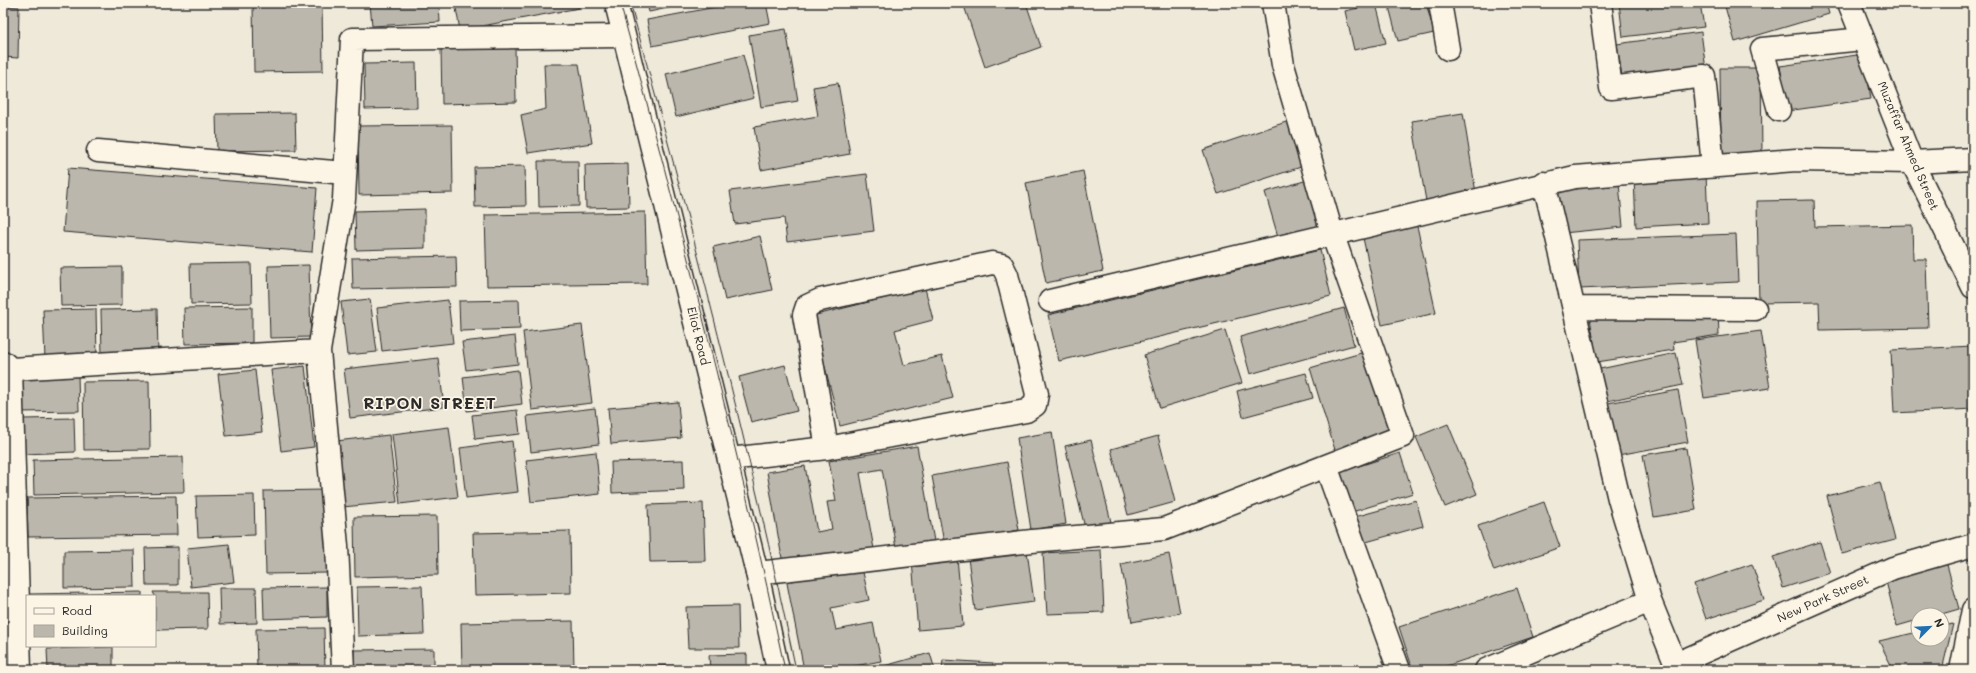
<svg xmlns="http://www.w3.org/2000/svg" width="1976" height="673" viewBox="0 0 1976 673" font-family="Mali,sans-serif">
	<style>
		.building { fill: #bcb7ac; stroke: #2b2b2b }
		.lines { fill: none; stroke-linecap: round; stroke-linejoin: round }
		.minor-casing { stroke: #2b2b2b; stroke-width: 25 }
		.tertiary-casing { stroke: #2b2b2b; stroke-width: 25 }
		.secondary-casing { stroke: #2b2b2b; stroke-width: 25 }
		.minor { stroke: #fcf5e5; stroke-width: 22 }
		.tertiary { stroke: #fcf5e5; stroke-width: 22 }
		.secondary { stroke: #fcf5e5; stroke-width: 22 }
		.tram { stroke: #2b2b2b; stroke-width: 1 }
		.labels { text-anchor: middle; stroke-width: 3.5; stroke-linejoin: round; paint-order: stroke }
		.street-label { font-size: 12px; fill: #2b2b2b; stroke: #fcf5e5 }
		.district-label { font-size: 16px; font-weight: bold; letter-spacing: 1px; fill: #2b2b2b; stroke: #fcf5e5 }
	</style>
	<rect width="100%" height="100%" fill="#efe9da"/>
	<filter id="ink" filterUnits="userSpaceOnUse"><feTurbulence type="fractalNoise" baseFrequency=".025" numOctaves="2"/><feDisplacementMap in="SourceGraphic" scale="8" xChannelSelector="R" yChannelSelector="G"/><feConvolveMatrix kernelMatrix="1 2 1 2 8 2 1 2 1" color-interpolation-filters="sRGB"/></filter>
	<g filter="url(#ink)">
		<path class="building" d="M 253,3 L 322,3 L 323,71 L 254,72 Z
			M 370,3 L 439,3 L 440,22 L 372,26 Z
			M 455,3 L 578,3 L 579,8 L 460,30 Z
			M 647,3 L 692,3 L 649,12 Z
			M 737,3 L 766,3 L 770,23 L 652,46 L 647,20 Z
			M 963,3 L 1026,3 L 1041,47 L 985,67 Z
			M 1388,3 L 1426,3 L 1434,33 L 1398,41 Z
			M 1619,3 L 1700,3 L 1704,27 L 1623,37 Z
			M 1724,3 L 1826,3 L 1829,14 L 1735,42 Z
			M 1376,4 L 1386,43 L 1354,50 L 1345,11 Z
			M 3,6 L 19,7 L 18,58 L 3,57 Z
			M 786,29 L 798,101 L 761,107 L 749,35 Z
			M 1701,32 L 1706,70 L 1623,83 L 1617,44 Z
			M 515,47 L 516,102 L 442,104 L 441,48 Z
			M 1864,54 L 1871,99 L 1787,111 L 1780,66 Z
			M 743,55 L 754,98 L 676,117 L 666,74 Z
			M 416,63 L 417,108 L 365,109 L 364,64 Z
			M 544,64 L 579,64 L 592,143 L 528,153 L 521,115 L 546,109 Z
			M 1720,68 L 1761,68 L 1762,154 L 1721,155 Z
			M 838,83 L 850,154 L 761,170 L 754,127 L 818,116 L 813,87 Z
			M 295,113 L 296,150 L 217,151 L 216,114 Z
			M 1463,113 L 1476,193 L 1426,201 L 1412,121 Z
			M 1289,121 L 1304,166 L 1218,194 L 1203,150 Z
			M 452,125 L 453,193 L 359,195 L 358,126 Z
			M 538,161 L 578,161 L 579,206 L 539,207 Z
			M 628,164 L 629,207 L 586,208 L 585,165 Z
			M 525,166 L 526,206 L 475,207 L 474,167 Z
			M 68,168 L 317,188 L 312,252 L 63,232 Z
			M 1083,171 L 1103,271 L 1046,283 L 1026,183 Z
			M 867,174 L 874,231 L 787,242 L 784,218 L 735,224 L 730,191 Z
			M 1706,174 L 1708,223 L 1636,227 L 1634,178 Z
			M 1308,180 L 1322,228 L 1279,240 L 1265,192 Z
			M 1619,183 L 1623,227 L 1563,233 L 1558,189 Z
			M 1814,200 L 1815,227 L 1912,225 L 1913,259 L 1926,259 L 1928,328 L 1820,330 L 1819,302 L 1759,303 L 1757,201 Z
			M 425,209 L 425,248 L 356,250 L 355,211 Z
			M 645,212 L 647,284 L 487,286 L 485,215 Z
			M 1417,226 L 1436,313 L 1382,325 L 1363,238 Z
			M 1736,234 L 1738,282 L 1579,289 L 1577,240 Z
			M 760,236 L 772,290 L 725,300 L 713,247 Z
			M 1320,250 L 1331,296 L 1059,361 L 1048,315 Z
			M 456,256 L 457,287 L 353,289 L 352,258 Z
			M 251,263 L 252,303 L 191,304 L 190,264 Z
			M 309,265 L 311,337 L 270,338 L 268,266 Z
			M 122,267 L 122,305 L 61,306 L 60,268 Z
			M 925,288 L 933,320 L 895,330 L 904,365 L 942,356 L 953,398 L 840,426 L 812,316 Z
			M 370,299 L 377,352 L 347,355 L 341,302 Z
			M 448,300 L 453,343 L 382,351 L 377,308 Z
			M 519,300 L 520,329 L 460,331 L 459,301 Z
			M 252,307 L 252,343 L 185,344 L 184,308 Z
			M 1344,308 L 1354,345 L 1250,374 L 1240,337 Z
			M 96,309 L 97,358 L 45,359 L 43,310 Z
			M 157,309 L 158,354 L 102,355 L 101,310 Z
			M 1718,311 L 1719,335 L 1673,342 L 1674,350 L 1597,362 L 1590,318 Z
			M 582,325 L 592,403 L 532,410 L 523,332 Z
			M 1225,330 L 1242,383 L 1160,408 L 1144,355 Z
			M 1761,331 L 1770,388 L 1704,398 L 1695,340 Z
			M 515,336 L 518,364 L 466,370 L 462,342 Z
			M 1973,346 L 1973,409 L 1894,413 L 1891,350 Z
			M 1368,351 L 1393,433 L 1335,450 L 1310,368 Z
			M 1676,353 L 1683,385 L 1607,401 L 1600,369 Z
			M 438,358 L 444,407 L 350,418 L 344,369 Z
			M 785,365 L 797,411 L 751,422 L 739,377 Z
			M 305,366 L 314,447 L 281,451 L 271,370 Z
			M 255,370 L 262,432 L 226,436 L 218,374 Z
			M 518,370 L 522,404 L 467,411 L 463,377 Z
			M 1306,373 L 1313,398 L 1243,417 L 1237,391 Z
			M 78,375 L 79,411 L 21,412 L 20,377 Z
			M 149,381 L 150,449 L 84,450 L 83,382 Z
			M 1678,390 L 1688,442 L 1618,455 L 1608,403 Z
			M 678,402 L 681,438 L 611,444 L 608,408 Z
			M 595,408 L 599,444 L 531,452 L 527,416 Z
			M 517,410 L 520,434 L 475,439 L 472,415 Z
			M 74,418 L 75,452 L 23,454 L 22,419 Z
			M 1448,424 L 1477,494 L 1445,507 L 1416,437 Z
			M 449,427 L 458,497 L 400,504 L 392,434 Z
			M 1052,432 L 1066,524 L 1031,530 L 1017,438 Z
			M 389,435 L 397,502 L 342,507 L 336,441 Z
			M 1158,436 L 1175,502 L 1128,515 L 1111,449 Z
			M 1091,440 L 1111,522 L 1085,528 L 1065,446 Z
			M 512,441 L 518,492 L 466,498 L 460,448 Z
			M 917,446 L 934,541 L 896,548 L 882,469 L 860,473 L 874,549 L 783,564 L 767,472 L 805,466 L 817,532 L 832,529 L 827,502 L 836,501 L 829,461 Z
			M 1686,448 L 1696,510 L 1654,517 L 1643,455 Z
			M 596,452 L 600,494 L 531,502 L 526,460 Z
			M 1400,453 L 1413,493 L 1349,513 L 1337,473 Z
			M 183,457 L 184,492 L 34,495 L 33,460 Z
			M 683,460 L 684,490 L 612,493 L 611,462 Z
			M 1007,462 L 1019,530 L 944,543 L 932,476 Z
			M 1880,482 L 1895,540 L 1842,554 L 1827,496 Z
			M 325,490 L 327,573 L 266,574 L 264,491 Z
			M 254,495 L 255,535 L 198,537 L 196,496 Z
			M 176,496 L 177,535 L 28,537 L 27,498 Z
			M 1416,500 L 1423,526 L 1359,544 L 1351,518 Z
			M 1544,502 L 1560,547 L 1494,571 L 1478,526 Z
			M 703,503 L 705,561 L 650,562 L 648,505 Z
			M 437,516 L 438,575 L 355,577 L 354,517 Z
			M 570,531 L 571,593 L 475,595 L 473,533 Z
			M 1820,542 L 1830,573 L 1783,588 L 1773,557 Z
			M 229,544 L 234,582 L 191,587 L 187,548 Z
			M 178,547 L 178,585 L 146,585 L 145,548 Z
			M 134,550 L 135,587 L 64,588 L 64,551 Z
			M 1101,550 L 1104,612 L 1047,614 L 1043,553 Z
			M 1027,551 L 1034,602 L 975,610 L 968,558 Z
			M 1169,554 L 1180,613 L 1132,622 L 1121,564 Z
			M 957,557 L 963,626 L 918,630 L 912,561 Z
			M 1946,561 L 1959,609 L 1938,615 L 1918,615 L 1918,620 L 1897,626 L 1885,577 Z
			M 861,563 L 869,600 L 831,608 L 836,630 L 873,623 L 881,661 L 834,670 L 804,670 L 786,578 Z
			M 1752,564 L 1764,600 L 1706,619 L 1694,584 Z
			M 422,586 L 424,634 L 358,636 L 357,587 Z
			M 327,587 L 327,617 L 264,619 L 263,588 Z
			M 219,588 L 256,588 L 257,623 L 220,624 Z
			M 1517,588 L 1533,637 L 1434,670 L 1413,670 L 1399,627 Z
			M 142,592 L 142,596 L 29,596 L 29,594 Z
			M 153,592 L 207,592 L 208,629 L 155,630 L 155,596 Z
			M 738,606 L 739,648 L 688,648 L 686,607 Z
			M 573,621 L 574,670 L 462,670 L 461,623 Z
			M 1953,624 L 1943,666 L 1928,670 L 1893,669 L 1879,641 L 1918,632 L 1918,639 L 1942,639 L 1942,626 Z
			M 324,628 L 325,670 L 257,670 L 256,629 Z
			M 113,647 L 113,670 L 48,670 L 47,649 Z
			M 434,649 L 434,670 L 354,670 L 354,650 Z
			M 930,653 L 935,670 L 881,670 L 881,667 Z
			M 747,654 L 747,670 L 710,670 L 709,655 Z
			M 943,660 L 993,663 L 992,670 L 942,670 Z
			M 694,665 L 694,670 L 602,670 L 602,667 Z"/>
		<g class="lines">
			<g class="minor-casing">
				<path id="minor" d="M 1440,3 L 1448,49
					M 1600,3 L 1611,88 L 1704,76 L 1713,166
					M 1779,110 L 1762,49 L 1863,39
					M 98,151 L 345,173
					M 1544,183 L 1619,499 L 1650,601 L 1678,670
					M 1050,301 L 1575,177 L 1796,160 L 1912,162
					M 1574,308 L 1755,309
					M 319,351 L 337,546 L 343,670
					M 3,362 L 11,369 L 20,670
					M 11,369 L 319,351 L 344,199 L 352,39 L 623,36
					M 729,459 L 827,448 L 804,315 L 807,306 L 820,300 L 992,263 L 1002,265 L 1007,275 L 1037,394 L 1035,405 L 1026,411 L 827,448
					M 1326,466 L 1399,670
					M 757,573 L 1032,541 L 1164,529 L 1403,436 L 1332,233 L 1283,65 L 1273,3
					M 1676,664 L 1893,568 L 1973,545
					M 1486,670 L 1650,601"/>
			</g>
			<g class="tertiary-casing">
				<path id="tertiary" d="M 616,3 L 757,573 L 778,670
					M 1912,162 L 1973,159"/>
			</g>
			<g class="secondary-casing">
				<path id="secondary" d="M 1849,3 L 1912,162 L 1973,287
					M 1961,670 L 1973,610"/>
			</g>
			<use href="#minor" class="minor"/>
			<use href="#tertiary" class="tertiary"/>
			<use href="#secondary" class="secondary"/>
			<path class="tram" d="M 620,3 C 680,224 738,446 785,670
				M 630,3 C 691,224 749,446 796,670"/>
		</g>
	</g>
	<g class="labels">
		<g class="street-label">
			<text transform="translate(1908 146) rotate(67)" y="4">Muzaffar Ahmed Street</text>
			<text transform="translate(698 336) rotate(76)" y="4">Eliot Road</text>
			<text transform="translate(1823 599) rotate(-24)" y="4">New Park Street</text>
		</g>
		<g class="district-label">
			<text x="430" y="409">RIPON STREET</text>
		</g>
	</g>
	<rect width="1976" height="673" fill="none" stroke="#fcf5e5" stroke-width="16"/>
	<rect x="8" y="8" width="1960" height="657" fill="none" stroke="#2b2b2b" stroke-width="1.5" filter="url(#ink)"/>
	<rect x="26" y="595" width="130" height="52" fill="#fcf5e5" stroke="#a8a49b"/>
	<rect x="34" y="608" width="20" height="6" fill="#fcf5e5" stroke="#a8a49b"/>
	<text x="62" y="615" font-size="12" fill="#2b2b2b">Road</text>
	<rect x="34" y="625" width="20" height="12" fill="#bcb7ac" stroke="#a8a49b"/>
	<text x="62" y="635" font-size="12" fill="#2b2b2b">Building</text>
	<g transform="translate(1930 627) rotate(66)"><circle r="19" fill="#fcf5e5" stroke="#a8a49b"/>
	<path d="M0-3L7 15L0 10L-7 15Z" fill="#1f6fb2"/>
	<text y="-6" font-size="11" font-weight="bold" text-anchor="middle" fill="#2b2b2b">N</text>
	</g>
</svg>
